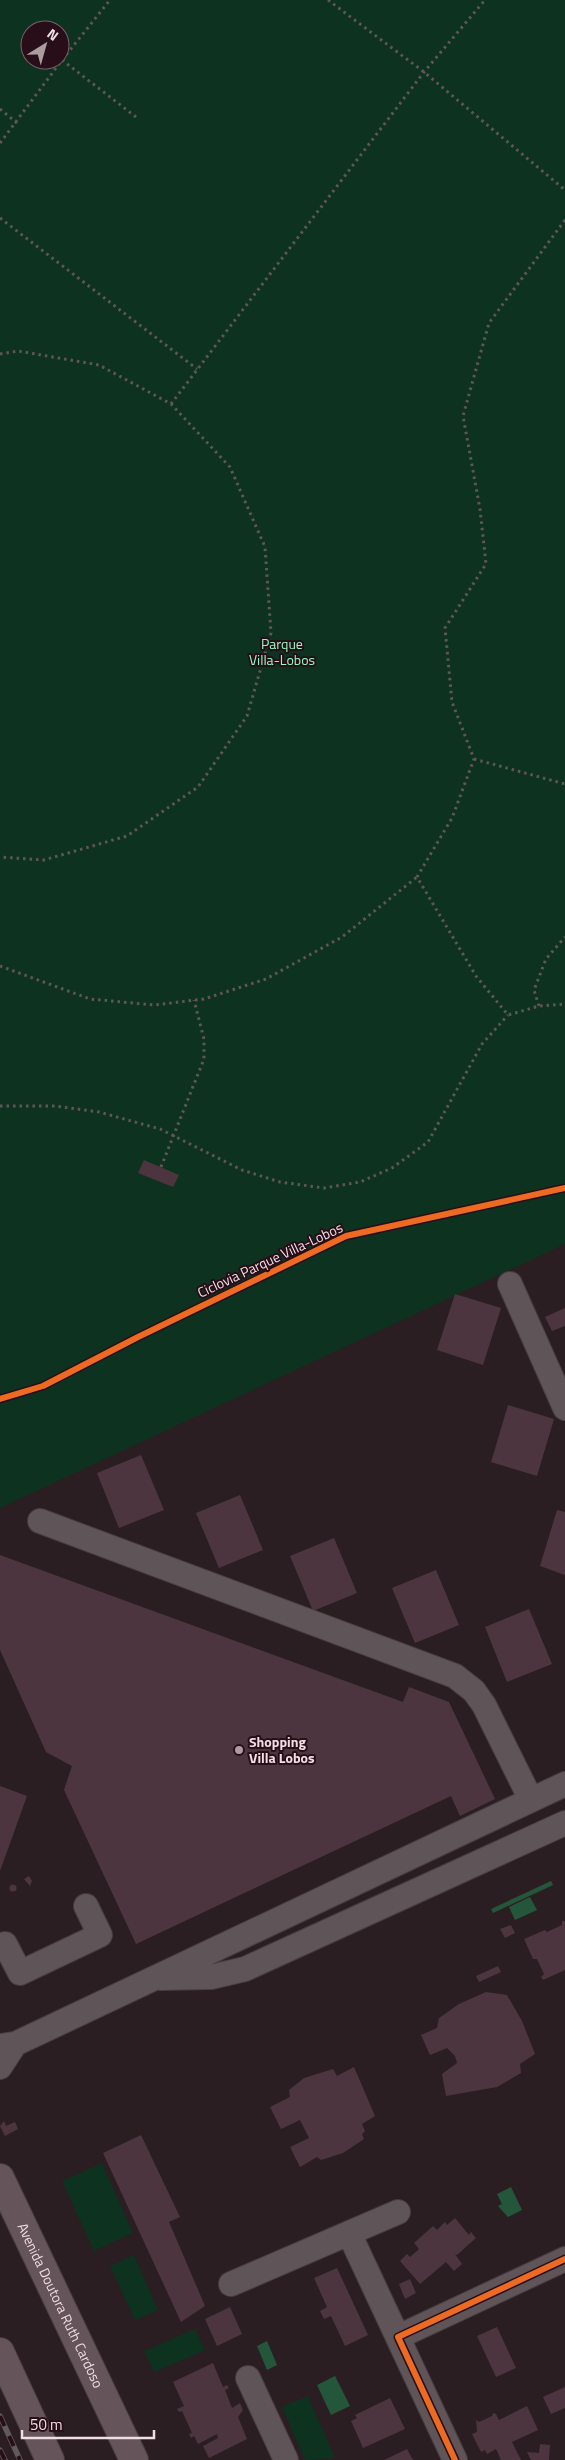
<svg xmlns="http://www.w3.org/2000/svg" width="565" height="2460" viewBox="0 0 565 2460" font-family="'Titillium Web',sans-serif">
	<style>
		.green { fill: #0e3220; fill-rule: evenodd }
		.water { fill: #24563b }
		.building { fill: #4c353f }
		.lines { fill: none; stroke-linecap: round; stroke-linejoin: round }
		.minor-casing { stroke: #473c3f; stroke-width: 26 }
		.highway-casing { stroke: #473c3f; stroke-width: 30 }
		.path { stroke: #605558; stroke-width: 3; stroke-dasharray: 2.5 4; stroke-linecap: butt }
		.minor { stroke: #5f5458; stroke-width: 24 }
		.highway { stroke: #655459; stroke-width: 28 }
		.rail-casing { stroke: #62595c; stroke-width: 5.5 }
		.rail { stroke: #270e18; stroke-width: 4; stroke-dasharray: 11; stroke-linecap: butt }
		.cycleway-casing { stroke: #270e18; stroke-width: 9 }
		.cycleway { stroke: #ed6a23; stroke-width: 6 }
		.poi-dot { fill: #ac9b9f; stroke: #270e18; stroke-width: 2 }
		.labels { text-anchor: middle; stroke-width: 4; stroke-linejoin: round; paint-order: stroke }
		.park-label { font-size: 14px; fill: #92fabf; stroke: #270e18 }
		.street-label { font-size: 14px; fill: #f1dee3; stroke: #270e18 }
		.poi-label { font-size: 14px; font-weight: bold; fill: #f1dee3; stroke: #270e18; text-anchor: start }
	</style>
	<rect width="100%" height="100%" fill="#2b1e22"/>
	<path class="green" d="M 0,0 L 565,0 L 565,1244 L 0,1508 ZM 30,30 L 60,30 L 60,60 L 30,60 Z
		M 102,2163 L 133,2233 L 94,2251 L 62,2181 Z
		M 134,2255 L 158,2310 L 135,2320 L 110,2266 Z
		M 195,2329 L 205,2350 L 154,2372 L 144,2351 Z
		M 308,2396 L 335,2458 L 305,2460 L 282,2407 Z"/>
	<path class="water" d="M 551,1881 L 553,1885 L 493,1913 L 491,1909 Z
		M 530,1897 L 537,1910 L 515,1920 L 509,1907 Z
		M 511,2187 L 522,2210 L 508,2217 L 498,2206 L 502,2204 L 497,2194 Z
		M 267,2341 L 277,2365 L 267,2370 L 257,2346 Z
		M 335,2376 L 350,2406 L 331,2415 L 317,2385 Z"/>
	<path class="building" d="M 144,1160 L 179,1175 L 173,1187 L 138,1173 Z
		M 455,1294 L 501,1308 L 483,1365 L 437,1350 Z
		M 565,1308 L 565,1326 L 552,1331 L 545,1317 Z
		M 508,1405 L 554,1419 L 537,1476 L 491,1462 Z
		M 141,1455 L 164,1510 L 119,1528 L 97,1473 Z
		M 240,1495 L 263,1550 L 219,1568 L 196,1513 Z
		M 557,1510 L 565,1512 L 565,1575 L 540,1566 Z
		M 334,1538 L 357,1593 L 313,1611 L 290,1556 Z
		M 0,1555 L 403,1702 L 409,1687 L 449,1702 L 495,1799 L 460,1816 L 451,1796 L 136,1944 L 64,1790 L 72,1766 L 46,1752 L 0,1650 Z
		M 436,1570 L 459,1625 L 415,1643 L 392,1588 Z
		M 529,1609 L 552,1664 L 507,1682 L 485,1627 Z
		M 0,1786 L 27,1796 L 0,1871 Z
		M 29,1876 L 32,1881 L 30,1886 L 24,1879 Z
		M9.5 1888a3.5 3.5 0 1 1 7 0a3.5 3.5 0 1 1-7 0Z
		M 562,1921 L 565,1921 L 565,1970 L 543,1980 L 541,1977 L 544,1974 L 537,1959 L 533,1959 L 524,1939 L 545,1930 L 547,1932 L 562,1925 Z
		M 511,1925 L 515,1933 L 505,1938 L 500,1929 Z
		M 498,1966 L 501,1972 L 479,1982 L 476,1976 Z
		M 486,1992 L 507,1995 L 522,2021 L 535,2054 L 520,2064 L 521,2073 L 497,2087 L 446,2096 L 442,2074 L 457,2063 L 455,2056 L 447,2048 L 430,2055 L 421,2035 L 437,2028 L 439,2018 L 459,2004 Z
		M 354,2067 L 375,2116 L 362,2124 L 365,2131 L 362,2134 L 364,2139 L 343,2153 L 321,2160 L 317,2157 L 300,2167 L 290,2147 L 309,2138 L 300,2120 L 281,2129 L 270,2107 L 290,2097 L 289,2090 L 304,2078 L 333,2069 L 337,2076 Z
		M 4,2121 L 6,2126 L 15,2122 L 18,2129 L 5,2136 L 0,2126 Z
		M 141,2135 L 180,2217 L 169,2222 L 205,2306 L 181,2322 L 103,2153 Z
		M 455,2218 L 469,2235 L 471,2232 L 476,2238 L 457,2255 L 455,2254 L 462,2264 L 454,2271 L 446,2262 L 420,2284 L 400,2261 L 407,2254 L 410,2257 L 419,2249 L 414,2243 L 433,2226 L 437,2230 L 445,2222 L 447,2225 Z
		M 337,2268 L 368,2335 L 345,2346 L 331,2316 L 324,2319 L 320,2311 L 327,2307 L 314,2278 Z
		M 410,2279 L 416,2293 L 405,2299 L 399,2284 Z
		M 230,2307 L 242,2334 L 217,2346 L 205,2319 Z
		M 497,2327 L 516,2368 L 496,2377 L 477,2336 Z
		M 213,2363 L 223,2387 L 227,2385 L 229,2388 L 225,2390 L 232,2408 L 240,2403 L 243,2410 L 238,2417 L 247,2439 L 209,2458 L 203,2446 L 218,2438 L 217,2434 L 198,2444 L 194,2436 L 191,2438 L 189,2434 L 192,2433 L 182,2411 L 179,2412 L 177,2409 L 184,2406 L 173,2382 Z
		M 565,2387 L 565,2408 L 551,2414 L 543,2397 Z
		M 390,2398 L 405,2429 L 363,2448 L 351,2421 L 357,2418 L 355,2415 Z
		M 527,2406 L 538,2430 L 512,2442 L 521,2460 L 501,2460 L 496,2449 L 487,2454 L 485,2450 L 481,2452 L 472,2434 L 477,2432 L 476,2420 L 479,2422 L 492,2416 L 493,2413 L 496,2414 L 499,2420 Z
		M 540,2444 L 550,2445 L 549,2460 L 531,2460 L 527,2452 L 539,2453 Z
		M 407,2449 L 413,2460 L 384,2460 Z"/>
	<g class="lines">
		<g class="minor-casing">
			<path id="minor" d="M 510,1284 L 565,1408
				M 40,1521 L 455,1676 L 474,1691 L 484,1705 L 531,1800
				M 5,1944 L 20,1973 L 100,1935 L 86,1906
				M 162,1978 L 211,1977 L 245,1969 L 565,1823
				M 0,2046 L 15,2044 L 565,1784
				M 0,2067 L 15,2044
				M 349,2233 L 455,2460
				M 231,2284 L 398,2212
				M 398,2337 L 565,2259
				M 248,2378 L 286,2460"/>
		</g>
		<g class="highway-casing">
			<g id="highway">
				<path id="s1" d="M 0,2178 L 134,2460"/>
				<path d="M 0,2352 L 50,2460"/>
			</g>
		</g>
		<path class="path" d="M 328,0 L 424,72 L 565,190
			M 62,60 L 136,117
			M 0,109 L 17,123
			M 0,143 L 62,60 L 110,0
			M 0,218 L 197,369
			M 565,220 L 489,323 L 463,416 L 480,509 L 486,564 L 445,628 L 452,702 L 474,759 L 452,818 L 417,877 L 476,976 L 508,1015 L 539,1006 L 565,1004
			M 0,354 L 18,351 L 99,365 L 171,404 L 230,467 L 265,547 L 271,633 L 247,716 L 198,787 L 127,836 L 44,860 L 0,857
			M 171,404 L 424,72 L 485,0
			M 474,759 L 565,784
			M 0,966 L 90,999 L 154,1005 L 204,999 L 266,979 L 342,937 L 417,877
			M 539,1006 L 534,990 L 546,959 L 565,937
			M 0,1106 L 55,1106 L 99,1112 L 160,1129 L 242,1170 L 280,1182 L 324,1188 L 360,1182 L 392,1168 L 428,1142 L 482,1044 L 508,1015
			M 161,1167 L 204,1059 L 204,1039 L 194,1000"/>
		<use href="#minor" class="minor"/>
		<use href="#highway" class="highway"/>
		<g class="rail-casing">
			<path id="rail" d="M 0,2416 L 20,2460
				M 0,2450 L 5,2460"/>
		</g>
		<use href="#rail" class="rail"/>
		<g class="cycleway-casing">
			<path id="cycleway" d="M 0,1399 L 43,1386 L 138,1337 L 346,1236 L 565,1188
				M 455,2460 L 398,2337 L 565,2259"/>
		</g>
		<use href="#cycleway" class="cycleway"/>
	</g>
	<circle class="poi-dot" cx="239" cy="1750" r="5"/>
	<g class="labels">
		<g class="park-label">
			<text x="282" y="649">Parque<tspan x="282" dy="16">Villa-Lobos</tspan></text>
		</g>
		<g class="street-label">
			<text transform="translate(270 1260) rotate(-25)" y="5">Ciclovia Parque Villa-Lobos</text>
			<text dy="5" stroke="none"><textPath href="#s1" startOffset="141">Avenida Doutora Ruth Cardoso</textPath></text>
		</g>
		<g class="poi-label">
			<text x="249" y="1747">Shopping<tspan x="249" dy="16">Villa Lobos</tspan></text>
		</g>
	</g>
	<g transform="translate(45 45) rotate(37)"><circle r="24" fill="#270e18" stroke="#786169"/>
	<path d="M0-4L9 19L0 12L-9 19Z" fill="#ac9b9f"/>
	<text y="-8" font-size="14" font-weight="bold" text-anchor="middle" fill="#f1dee3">N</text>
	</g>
	<path d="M22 2430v8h132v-8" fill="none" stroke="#f1dee3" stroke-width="2.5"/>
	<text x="30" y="2430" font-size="15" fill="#f1dee3" stroke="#270e18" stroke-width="4" paint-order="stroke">50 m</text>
</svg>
